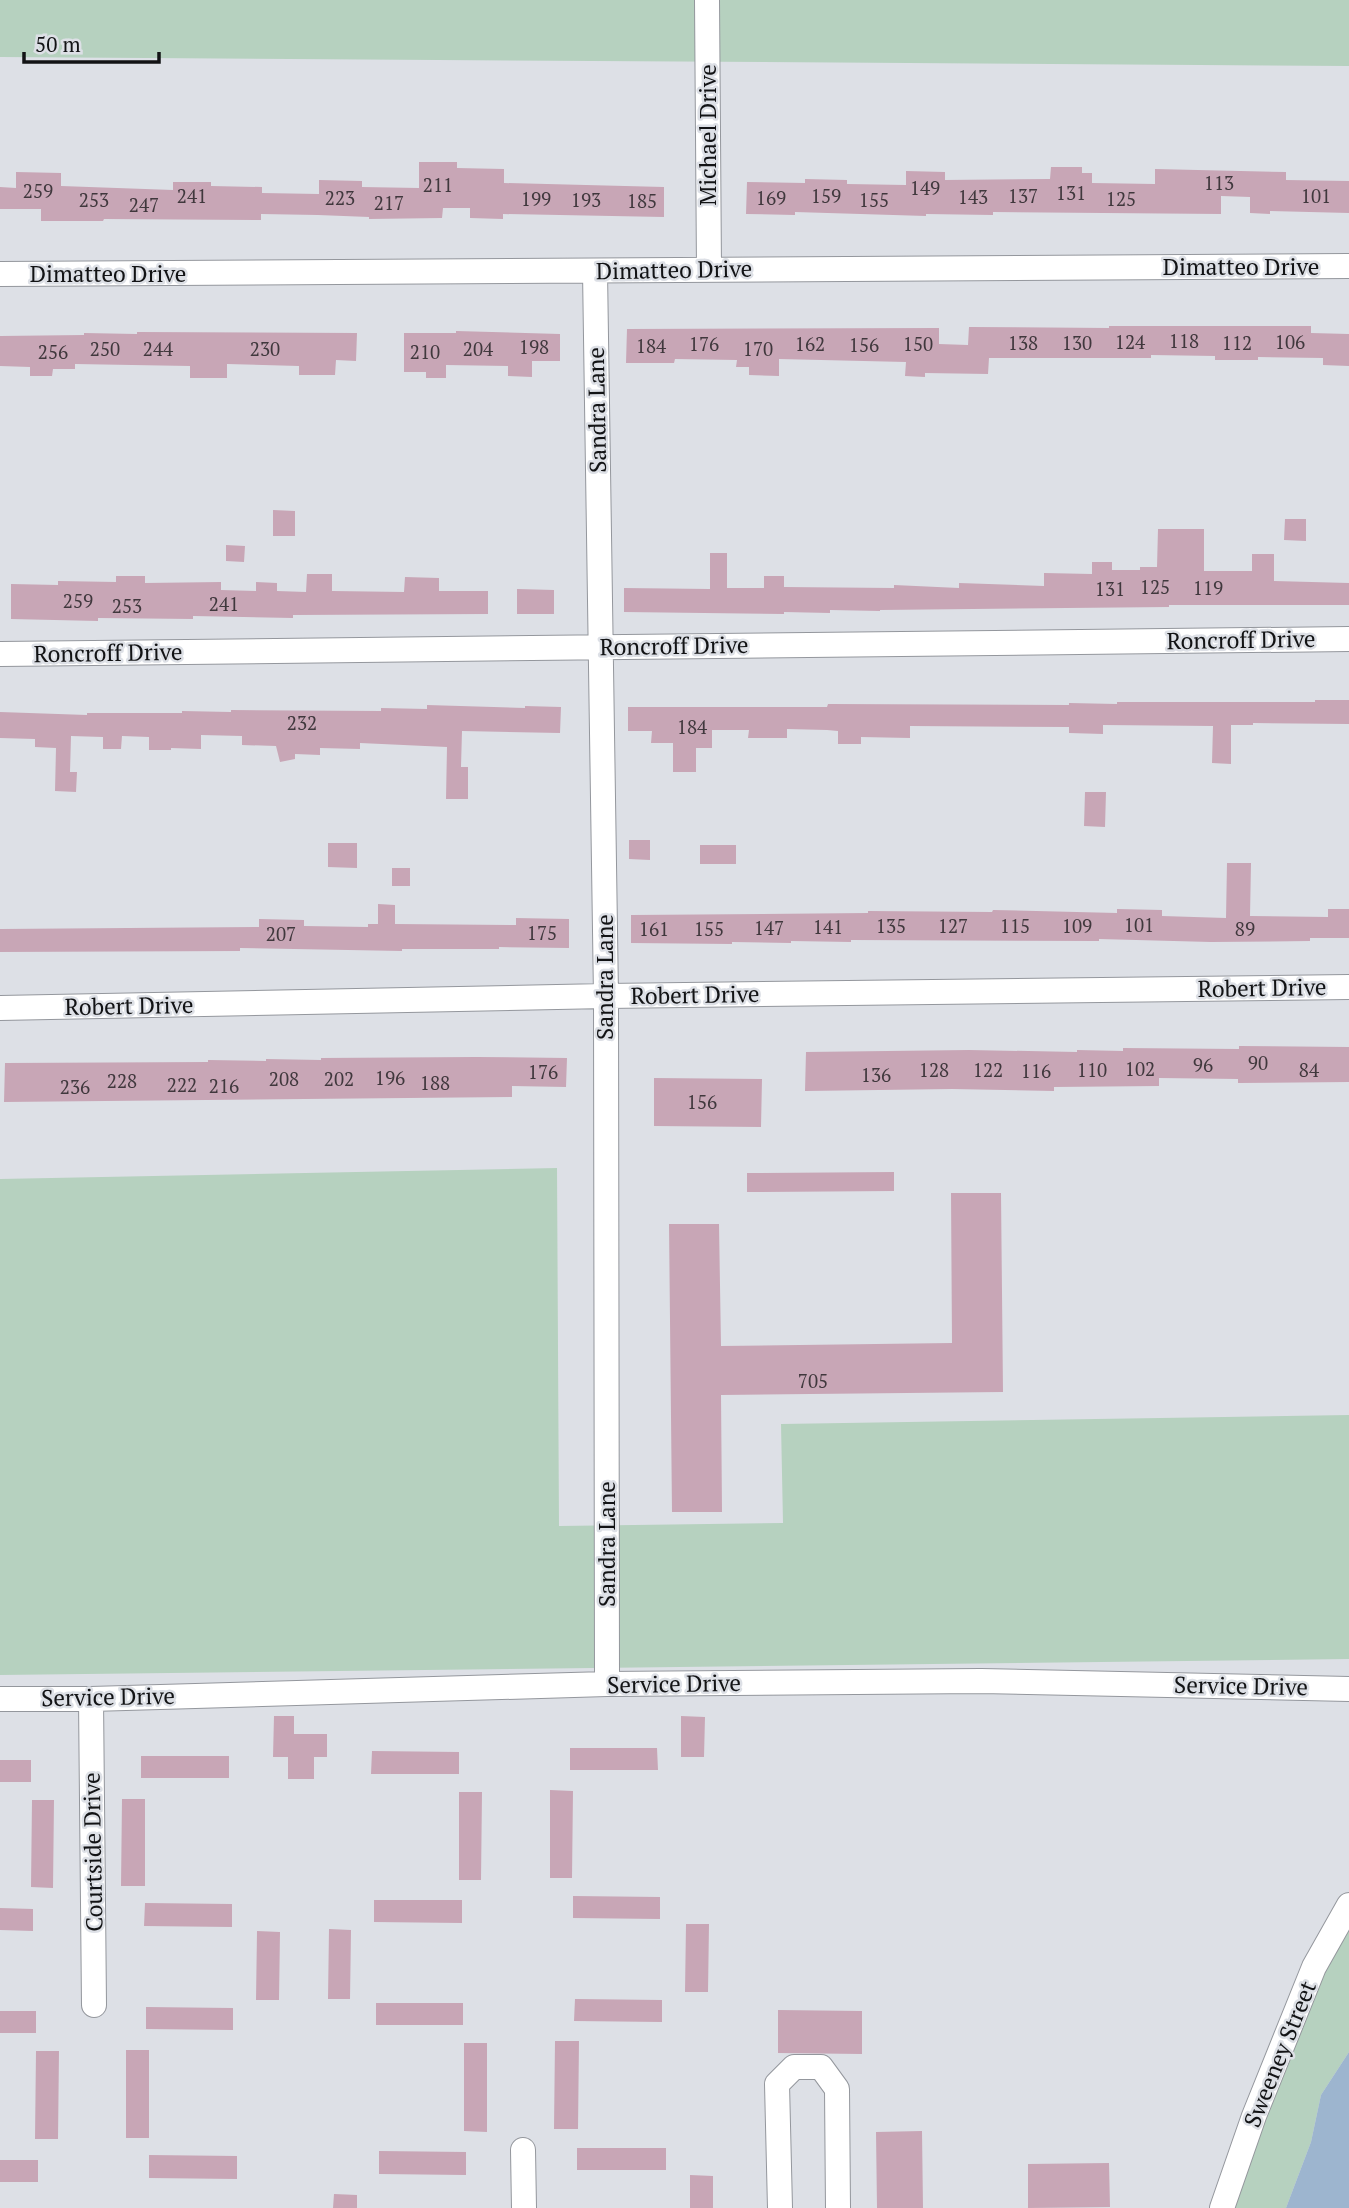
<svg xmlns="http://www.w3.org/2000/svg" width="1349" height="2208" viewBox="0 0 1349 2208" font-family="'PT Serif',serif">
	<style>
		.green { fill: #b6d1bf }
		.water { fill: #9db5cf }
		.building { fill: #c8a6b6 }
		.lines { fill: none; stroke-linecap: round; stroke-linejoin: round }
		.minor-casing { stroke: #94979d; stroke-width: 26 }
		.minor { stroke: #fff; stroke-width: 24 }
		.labels { text-anchor: middle; stroke-width: 5; stroke-linejoin: round; paint-order: stroke }
		.number-label { font-size: 19px; fill: #40383d }
		.street-label { font-size: 23px; fill: #121315; stroke: #dde0e6 }
	</style>
	<rect width="100%" height="100%" fill="#dde0e6"/>
	<path class="green" d="M 0,0 L 1349,0 L 1349,66 L 0,57 Z
		M 557,1168 L 559,1526 L 783,1523 L 781,1424 L 1349,1415 L 1349,1659 L 0,1675 L 0,1179 Z
		M 1349,1912 L 1349,2052 L 1321,2095 L 1311,2142 L 1286,2208 L 1222,2208 Z"/>
	<path class="water" d="M 1349,2052 L 1349,2208 L 1286,2208 L 1311,2142 L 1321,2095 Z"/>
	<path class="building" d="M 419,162 L 457,162 L 457,168 L 504,169 L 504,183 L 664,187 L 664,217 L 503,214 L 503,219 L 470,218 L 470,208 L 443,208 L 442,218 L 369,219 L 369,217 L 318,215 L 261,214 L 261,220 L 104,219 L 103,221 L 41,221 L 41,209 L 0,209 L 0,187 L 16,188 L 16,172 L 61,173 L 61,186 L 173,190 L 173,182 L 211,182 L 211,186 L 262,187 L 262,193 L 319,194 L 319,180 L 362,181 L 362,187 L 419,188 Z
		M 1051,167 L 1082,167 L 1082,173 L 1092,173 L 1092,183 L 1155,184 L 1155,169 L 1286,172 L 1286,180 L 1349,181 L 1349,213 L 1270,211 L 1270,214 L 1250,213 L 1250,197 L 1221,196 L 1221,214 L 993,212 L 993,215 L 926,214 L 926,216 L 795,212 L 795,215 L 746,214 L 747,182 L 805,183 L 805,179 L 847,180 L 847,184 L 906,185 L 906,171 L 945,172 L 945,180 L 1050,179 Z
		M 1109,326 L 1311,326 L 1311,333 L 1349,334 L 1349,366 L 1323,365 L 1323,358 L 1258,357 L 1258,360 L 1215,360 L 1215,356 L 1151,355 L 1151,358 L 989,358 L 988,374 L 925,373 L 925,377 L 905,376 L 906,362 L 779,359 L 779,376 L 749,375 L 749,367 L 736,367 L 737,360 L 675,359 L 674,363 L 626,363 L 627,329 L 939,328 L 939,344 L 968,345 L 969,327 L 1109,328 Z
		M 456,331 L 560,334 L 560,361 L 532,361 L 532,377 L 508,376 L 508,366 L 446,365 L 446,378 L 426,378 L 426,372 L 404,372 L 404,333 L 456,333 Z
		M 137,332 L 357,333 L 356,361 L 336,360 L 335,375 L 299,375 L 299,366 L 227,364 L 227,378 L 190,378 L 190,366 L 75,364 L 75,369 L 53,369 L 52,376 L 30,376 L 30,367 L 0,366 L 0,336 L 84,335 L 84,333 L 137,334 Z
		M 273,510 L 295,511 L 295,536 L 273,536 Z
		M 1285,519 L 1306,519 L 1306,541 L 1284,540 Z
		M 1158,529 L 1204,529 L 1204,571 L 1252,571 L 1252,554 L 1274,554 L 1274,581 L 1349,583 L 1349,605 L 1169,605 L 1169,607 L 880,610 L 880,611 L 830,610 L 830,613 L 784,612 L 784,614 L 624,612 L 624,588 L 710,589 L 710,553 L 727,553 L 727,588 L 764,588 L 764,576 L 784,576 L 784,587 L 894,588 L 894,585 L 959,588 L 959,583 L 1044,586 L 1044,573 L 1092,574 L 1092,562 L 1112,562 L 1112,570 L 1140,570 L 1140,567 L 1157,567 Z
		M 226,545 L 245,546 L 244,562 L 226,561 Z
		M 307,574 L 332,574 L 332,591 L 404,592 L 405,577 L 439,578 L 439,591 L 488,591 L 488,614 L 293,615 L 293,618 L 193,616 L 193,619 L 98,618 L 98,621 L 11,619 L 11,584 L 58,585 L 58,581 L 116,582 L 116,576 L 145,576 L 145,583 L 221,582 L 221,590 L 256,591 L 256,582 L 277,583 L 277,591 L 306,592 Z
		M 517,589 L 554,590 L 554,614 L 517,614 Z
		M 1315,700 L 1349,700 L 1349,724 L 1253,723 L 1253,725 L 1231,725 L 1231,764 L 1212,763 L 1213,726 L 1103,725 L 1103,734 L 1069,733 L 1069,727 L 910,726 L 910,738 L 861,737 L 861,744 L 838,744 L 838,731 L 827,730 L 787,729 L 787,738 L 748,738 L 749,730 L 712,730 L 712,748 L 696,748 L 696,772 L 673,772 L 673,743 L 651,743 L 652,731 L 628,731 L 628,707 L 827,707 L 828,704 L 1069,705 L 1069,703 L 1117,704 L 1117,702 L 1315,702 Z
		M 427,705 L 525,708 L 525,706 L 561,707 L 560,733 L 462,731 L 461,767 L 468,767 L 468,799 L 446,799 L 447,747 L 360,743 L 360,749 L 320,748 L 320,755 L 295,754 L 295,759 L 280,762 L 276,746 L 242,745 L 242,736 L 201,735 L 201,749 L 171,748 L 171,750 L 149,750 L 149,737 L 122,736 L 121,749 L 103,749 L 103,737 L 71,736 L 70,772 L 77,772 L 76,792 L 55,791 L 56,748 L 35,747 L 35,739 L 0,738 L 0,712 L 87,715 L 87,713 L 182,713 L 182,711 L 231,712 L 231,710 L 381,711 L 381,708 L 427,709 Z
		M 1085,792 L 1106,792 L 1105,827 L 1084,826 Z
		M 629,840 L 650,840 L 650,860 L 629,859 Z
		M 328,843 L 357,843 L 357,868 L 328,867 Z
		M 700,845 L 736,845 L 736,864 L 700,864 Z
		M 1227,863 L 1251,863 L 1250,916 L 1328,917 L 1328,909 L 1349,909 L 1349,938 L 1310,938 L 1310,941 L 1211,942 L 1099,939 L 1099,941 L 851,940 L 851,942 L 791,941 L 791,943 L 732,942 L 732,944 L 631,943 L 631,915 L 868,913 L 868,911 L 992,912 L 993,910 L 1117,913 L 1117,909 L 1162,910 L 1162,916 L 1226,918 Z
		M 392,868 L 410,868 L 410,886 L 392,886 Z
		M 378,904 L 395,905 L 395,924 L 516,925 L 516,918 L 569,919 L 569,948 L 499,947 L 499,949 L 402,949 L 402,951 L 240,948 L 240,951 L 0,952 L 0,929 L 259,927 L 259,919 L 304,920 L 304,926 L 368,927 L 368,924 L 378,924 Z
		M 1239,1046 L 1349,1047 L 1349,1082 L 1238,1083 L 1238,1079 L 1159,1078 L 1159,1086 L 1054,1087 L 1054,1091 L 952,1089 L 805,1091 L 806,1052 L 969,1050 L 1077,1052 L 1077,1050 L 1123,1051 L 1123,1048 L 1239,1049 Z
		M 476,1057 L 567,1058 L 566,1087 L 512,1086 L 512,1097 L 4,1102 L 5,1063 L 208,1062 L 208,1060 L 266,1061 L 266,1059 L 321,1060 L 321,1058 Z
		M 654,1078 L 762,1079 L 761,1127 L 654,1126 Z
		M 894,1172 L 894,1191 L 747,1192 L 747,1173 Z
		M 951,1193 L 1001,1193 L 1003,1392 L 721,1395 L 722,1512 L 672,1512 L 669,1224 L 719,1224 L 721,1346 L 952,1343 Z
		M 274,1716 L 294,1716 L 294,1734 L 327,1734 L 327,1757 L 314,1757 L 314,1779 L 288,1779 L 288,1757 L 273,1757 Z
		M 681,1716 L 705,1717 L 704,1757 L 681,1757 Z
		M 570,1748 L 657,1748 L 658,1770 L 570,1770 Z
		M 372,1751 L 459,1752 L 459,1774 L 371,1774 Z
		M 141,1756 L 229,1756 L 229,1778 L 141,1778 Z
		M 0,1760 L 31,1760 L 31,1782 L 0,1782 Z
		M 550,1790 L 573,1791 L 572,1878 L 550,1878 Z
		M 459,1792 L 482,1792 L 481,1880 L 459,1880 Z
		M 122,1799 L 145,1799 L 145,1886 L 121,1886 Z
		M 32,1800 L 54,1800 L 53,1888 L 31,1887 Z
		M 573,1896 L 660,1897 L 660,1919 L 573,1918 Z
		M 374,1900 L 462,1900 L 462,1923 L 374,1922 Z
		M 145,1903 L 232,1904 L 232,1927 L 144,1926 Z
		M 0,1908 L 33,1909 L 33,1931 L 0,1930 Z
		M 686,1924 L 709,1924 L 708,1992 L 685,1992 Z
		M 329,1929 L 351,1930 L 350,1999 L 328,1999 Z
		M 257,1931 L 280,1932 L 279,2000 L 256,2000 Z
		M 575,1999 L 662,2000 L 662,2022 L 574,2021 Z
		M 376,2003 L 463,2003 L 463,2025 L 376,2025 Z
		M 146,2007 L 233,2008 L 233,2030 L 146,2029 Z
		M 778,2010 L 862,2011 L 862,2054 L 778,2053 Z
		M 0,2011 L 36,2011 L 36,2033 L 0,2033 Z
		M 555,2041 L 579,2041 L 578,2129 L 554,2129 Z
		M 464,2043 L 487,2043 L 487,2132 L 464,2131 Z
		M 126,2050 L 149,2050 L 149,2138 L 126,2138 Z
		M 36,2051 L 59,2051 L 58,2139 L 35,2139 Z
		M 922,2131 L 923,2208 L 877,2208 L 876,2132 Z
		M 577,2148 L 666,2148 L 666,2170 L 577,2170 Z
		M 379,2151 L 466,2152 L 466,2175 L 379,2174 Z
		M 149,2155 L 237,2156 L 237,2179 L 149,2178 Z
		M 0,2160 L 38,2160 L 38,2182 L 0,2182 Z
		M 1109,2163 L 1110,2207 L 1028,2208 L 1028,2164 Z
		M 690,2175 L 713,2176 L 713,2208 L 690,2208 Z
		M 334,2194 L 357,2195 L 357,2208 L 333,2208 Z"/>
	<g class="lines">
		<g class="minor-casing">
			<path id="minor" d="M 707,0 L 709,269
				M 595,271 L 606,996 L 607,1684
				M 0,274 L 1349,266
				M 0,654 L 1349,639
				M 0,1008 L 606,996 L 1349,987
				M 0,1699 L 91,1699 L 607,1684 L 981,1681 L 1349,1689
				M 91,1699 L 94,2005
				M 523,2150 L 524,2208
				M 780,2208 L 777,2084 L 794,2067 L 821,2067 L 837,2089 L 838,2208
				M 1222,2208 L 1254,2116 L 1314,1967 L 1349,1905"/>
		</g>
		<use href="#minor" class="minor"/>
	</g>
	<g class="labels">
		<g class="number-label">
			<text x="1219" y="190">113</text>
			<text x="438" y="192">211</text>
			<text x="925" y="195">149</text>
			<text x="38" y="198">259</text>
			<text x="1071" y="200">131</text>
			<text x="192" y="203">241</text>
			<text x="826" y="203">159</text>
			<text x="1023" y="203">137</text>
			<text x="1316" y="203">101</text>
			<text x="973" y="204">143</text>
			<text x="340" y="205">223</text>
			<text x="771" y="205">169</text>
			<text x="536" y="206">199</text>
			<text x="1121" y="206">125</text>
			<text x="94" y="207">253</text>
			<text x="586" y="207">193</text>
			<text x="874" y="207">155</text>
			<text x="642" y="208">185</text>
			<text x="389" y="210">217</text>
			<text x="144" y="212">247</text>
			<text x="1184" y="348">118</text>
			<text x="1130" y="349">124</text>
			<text x="1290" y="349">106</text>
			<text x="1023" y="350">138</text>
			<text x="1077" y="350">130</text>
			<text x="1237" y="350">112</text>
			<text x="704" y="351">176</text>
			<text x="810" y="351">162</text>
			<text x="918" y="351">150</text>
			<text x="864" y="352">156</text>
			<text x="651" y="353">184</text>
			<text x="534" y="354">198</text>
			<text x="105" y="356">250</text>
			<text x="158" y="356">244</text>
			<text x="265" y="356">230</text>
			<text x="478" y="356">204</text>
			<text x="758" y="356">170</text>
			<text x="53" y="359">256</text>
			<text x="425" y="359">210</text>
			<text x="1155" y="594">125</text>
			<text x="1208" y="595">119</text>
			<text x="1110" y="596">131</text>
			<text x="78" y="608">259</text>
			<text x="224" y="611">241</text>
			<text x="127" y="613">253</text>
			<text x="302" y="730">232</text>
			<text x="692" y="734">184</text>
			<text x="1139" y="932">101</text>
			<text x="891" y="933">135</text>
			<text x="953" y="933">127</text>
			<text x="1015" y="933">115</text>
			<text x="1077" y="933">109</text>
			<text x="828" y="934">141</text>
			<text x="769" y="935">147</text>
			<text x="654" y="936">161</text>
			<text x="709" y="936">155</text>
			<text x="1245" y="936">89</text>
			<text x="542" y="940">175</text>
			<text x="281" y="941">207</text>
			<text x="1258" y="1070">90</text>
			<text x="1203" y="1072">96</text>
			<text x="1140" y="1076">102</text>
			<text x="934" y="1077">128</text>
			<text x="988" y="1077">122</text>
			<text x="1092" y="1077">110</text>
			<text x="1309" y="1077">84</text>
			<text x="1036" y="1078">116</text>
			<text x="543" y="1079">176</text>
			<text x="876" y="1082">136</text>
			<text x="390" y="1085">196</text>
			<text x="284" y="1086">208</text>
			<text x="339" y="1086">202</text>
			<text x="122" y="1088">228</text>
			<text x="435" y="1090">188</text>
			<text x="182" y="1092">222</text>
			<text x="224" y="1093">216</text>
			<text x="75" y="1094">236</text>
			<text x="702" y="1109">156</text>
			<text x="813" y="1388">705</text>
		</g>
		<g class="street-label">
			<text transform="translate(708 135) rotate(-90)" y="8">Michael Drive</text>
			<text x="1241" y="275">Dimatteo Drive</text>
			<text transform="translate(674 270) rotate(-1)" y="8">Dimatteo Drive</text>
			<text x="108" y="282">Dimatteo Drive</text>
			<text transform="translate(597 410) rotate(-91)" y="8">Sandra Lane</text>
			<text transform="translate(1241 640) rotate(-1)" y="8">Roncroff Drive</text>
			<text transform="translate(674 646) rotate(-1)" y="8">Roncroff Drive</text>
			<text transform="translate(108 653) rotate(-1)" y="8">Roncroff Drive</text>
			<text transform="translate(605 977) rotate(-90)" y="8">Sandra Lane</text>
			<text transform="translate(1262 988) rotate(-1)" y="8">Robert Drive</text>
			<text transform="translate(695 995) rotate(-1)" y="8">Robert Drive</text>
			<text transform="translate(129 1006) rotate(-1)" y="8">Robert Drive</text>
			<text transform="translate(607 1544) rotate(-90)" y="8">Sandra Lane</text>
			<text transform="translate(674 1684) rotate(-1)" y="8">Service Drive</text>
			<text transform="translate(1241 1686) rotate(1)" y="8">Service Drive</text>
			<text transform="translate(108 1697) rotate(-1)" y="8">Service Drive</text>
			<text transform="translate(93 1852) rotate(-91)" y="8">Courtside Drive</text>
			<text transform="translate(1280 2054) rotate(-68)" y="8">Sweeney Street</text>
		</g>
	</g>
	<path d="M24 52v10h135v-10" fill="none" stroke="#121315" stroke-width="3.5"/>
	<text x="35" y="52" font-size="21" fill="#121315" stroke="#dde0e6" stroke-width="5" paint-order="stroke">50 m</text>
</svg>
